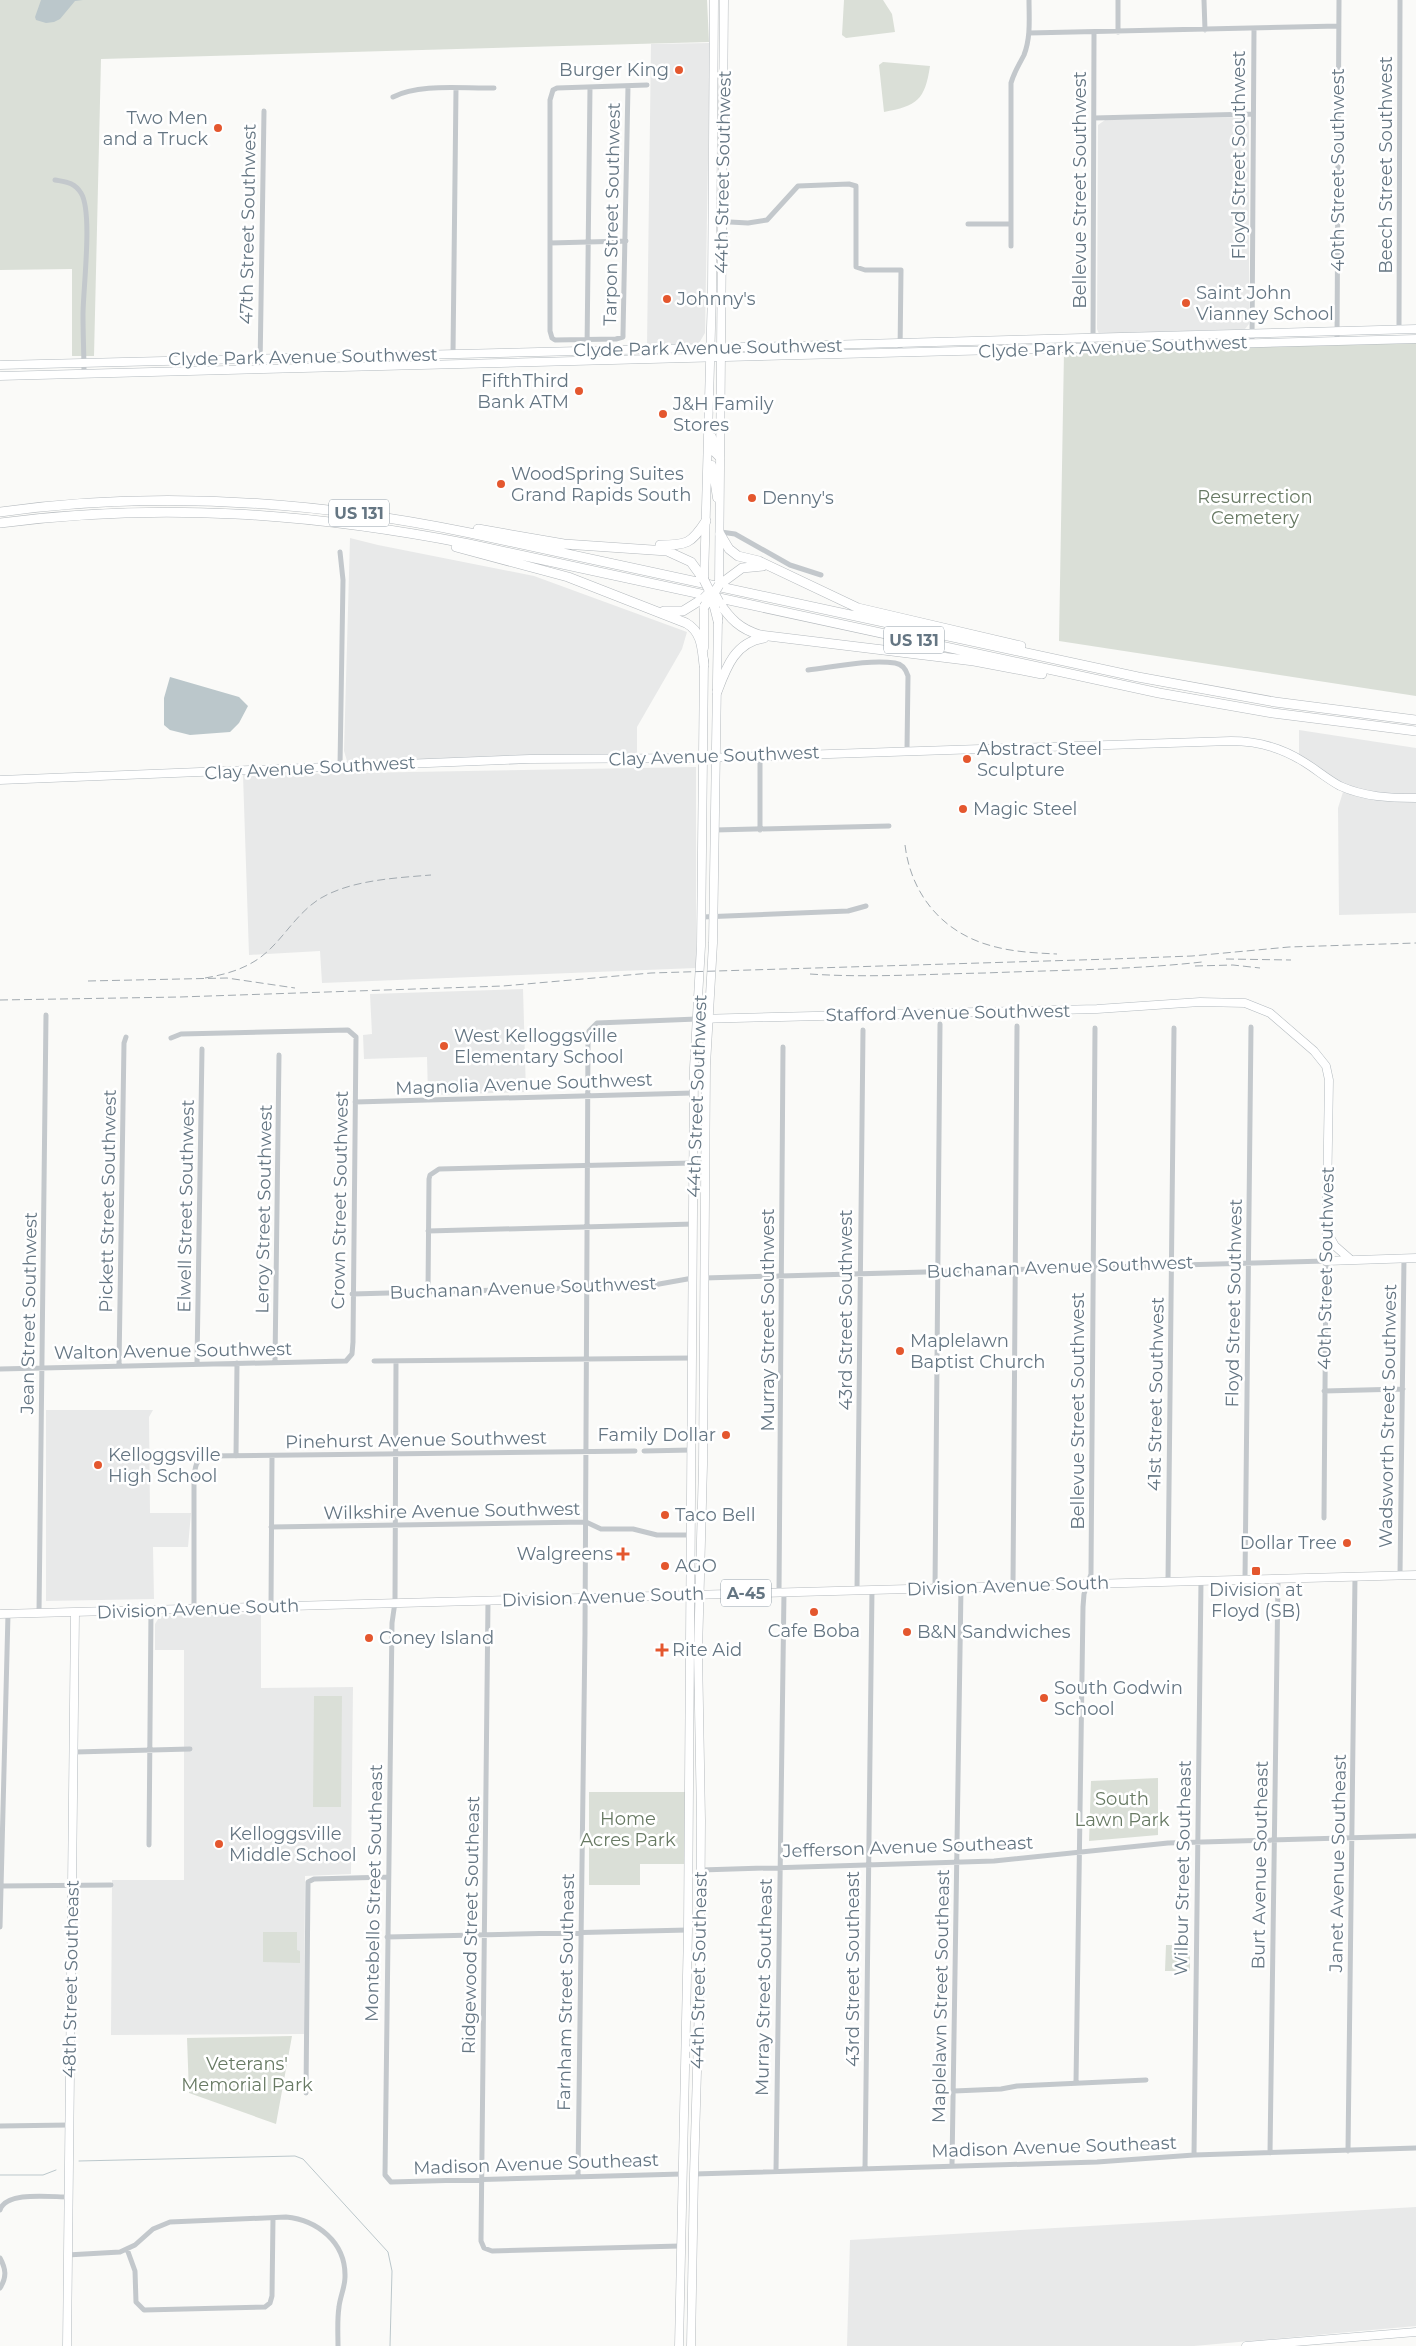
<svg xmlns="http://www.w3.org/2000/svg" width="1416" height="2346" viewBox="0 0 1416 2346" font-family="Montserrat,sans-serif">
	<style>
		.built { fill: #e8e9e9 }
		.green { fill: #dadfd7 }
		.water { fill: #bbc7cb }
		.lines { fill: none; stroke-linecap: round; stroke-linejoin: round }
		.stream { stroke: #bbc7cb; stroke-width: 1 }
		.secondary-casing { stroke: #b3babf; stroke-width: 9 }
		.primary-casing { stroke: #b5babe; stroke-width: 9 }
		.highway-casing { stroke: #b4b9bd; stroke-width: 10 }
		.street { stroke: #c3c8cc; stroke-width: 5 }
		.secondary { stroke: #fff; stroke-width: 8 }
		.primary { stroke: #fff; stroke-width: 8 }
		.highway { stroke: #fff; stroke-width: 9 }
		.rail { stroke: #a2aab0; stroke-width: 1; stroke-dasharray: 8 4; stroke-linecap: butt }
		.highway-bridge-casing { stroke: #b4b9bd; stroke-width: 10; stroke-linecap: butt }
		.highway-bridge { stroke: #fff; stroke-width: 9 }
		.poi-dot { fill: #e4572e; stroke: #fff; stroke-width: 2 }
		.labels { text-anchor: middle; stroke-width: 5; stroke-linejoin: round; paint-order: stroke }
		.shield { fill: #fff; stroke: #939fa8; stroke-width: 1 }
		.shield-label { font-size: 16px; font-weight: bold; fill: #657683 }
		.poi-label { font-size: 18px; fill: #657683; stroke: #fff; text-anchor: start }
		.street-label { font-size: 18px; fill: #657683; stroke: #fff }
		.park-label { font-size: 18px; fill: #687a64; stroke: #fff }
	</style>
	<rect width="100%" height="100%" fill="#fafaf8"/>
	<path class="built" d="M 710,43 L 705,333 L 699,343 L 647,346 L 651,44 Z
		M 1245,117 L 1249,121 L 1249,324 L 1245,329 L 1099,334 L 1097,329 L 1098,125 L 1105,120 Z
		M 350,538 L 378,545 L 534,576 L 687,632 L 682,649 L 637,727 L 637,755 L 347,761 L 344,751 Z
		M 1299,730 L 1416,748 L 1416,913 L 1339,915 L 1338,808 L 1343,792 L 1299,762 Z
		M 696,767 L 696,968 L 322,983 L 320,951 L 249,955 L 243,775 Z
		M 523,989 L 526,1092 L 428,1095 L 427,1057 L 364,1059 L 363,1035 L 372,1034 L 370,994 Z
		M 46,1410 L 153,1410 L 149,1417 L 150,1513 L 191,1513 L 188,1547 L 153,1547 L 154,1599 L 46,1601 Z
		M 261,1614 L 261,1688 L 353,1687 L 351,1874 L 305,1876 L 304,2034 L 111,2035 L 112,1880 L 184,1880 L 184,1650 L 155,1650 L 155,1624 L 160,1616 Z
		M 1416,2207 L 1416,2326 L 1194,2346 L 847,2346 L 850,2240 Z"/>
	<path class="green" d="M 0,0 L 707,0 L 709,42 L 101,59 L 94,356 L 72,356 L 72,269 L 0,270 Z
		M 844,0 L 883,0 L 892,14 L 895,32 L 846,38 L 842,35 Z
		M 883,62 L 930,66 C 925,100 917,106 884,112 L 879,65 Z
		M 1416,343 L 1416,696 L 1059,641 L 1064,351 Z
		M 314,1696 L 342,1696 L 341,1807 L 313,1807 Z
		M 1158,1778 L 1158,1835 L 1089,1841 L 1091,1781 Z
		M 589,1792 L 685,1792 L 685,1864 L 640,1864 L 640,1885 L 589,1885 Z
		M 263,1932 L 297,1932 L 297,1950 L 300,1951 L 300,1963 L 263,1962 Z
		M 1166,1945 L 1190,1945 L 1190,1971 L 1165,1971 Z
		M 292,2036 L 276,2124 L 189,2093 L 187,2038 Z"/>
	<path class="water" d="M 41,0 L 83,0 L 75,1 L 60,19 L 54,22 L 46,23 L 36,20 L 35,17 Z
		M 170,677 L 239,697 L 248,706 L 239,723 L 230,732 L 190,735 L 170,730 L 164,725 L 164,698 Z"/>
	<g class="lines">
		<path class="stream" d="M 79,2161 L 295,2156 L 303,2159 L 388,2252 L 392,2271 L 390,2346
			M 0,2175 L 43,2175 L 56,2170"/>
		<g class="secondary-casing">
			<path id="secondary" d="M 0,365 L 788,346 L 1416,329
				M 0,376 L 1416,339
				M 0,780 L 530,759 L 704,758 L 1231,741 C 1257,741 1282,748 1304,762 C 1317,770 1327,779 1340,786 C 1365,797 1389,798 1416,798
				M 697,1019 L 1097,1009 L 1200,1002 L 1245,1003 L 1270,1013 L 1314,1051 L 1326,1066 L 1329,1080 L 1326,1261 L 1416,1258
				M 1327,1232 L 1335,1246 L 1351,1260
				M 67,2346 L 75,1613
				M 1246,2346 L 1416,2332"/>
		</g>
		<g class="primary-casing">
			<path id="primary" d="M 712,437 L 715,453 L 720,458
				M 712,465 L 717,498
				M 704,580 L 712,292 L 714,0
				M 719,585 L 724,0
				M 704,648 L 704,602
				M 0,1614 L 1416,1575
				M 679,2346 L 688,1930 L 694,1068 L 701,946 L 704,660
				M 691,2346 L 694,2174 L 700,1968 L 701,1820 L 698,1652 L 703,1465 L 706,1065 L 713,943 L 718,616"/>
		</g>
		<g class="highway-casing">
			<path id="highway" d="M 0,512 C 157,490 315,501 470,533 L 1138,677 L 1275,702 L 1416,720
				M 0,523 C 161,502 310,513 469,544 L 1159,693 L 1273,713 L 1416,731
				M 478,529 L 564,544 L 667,551 L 691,562 L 704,580
				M 720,534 L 729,549 L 738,556 L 759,561 L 858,608 L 1021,646
				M 660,545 C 687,545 691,544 706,521
				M 456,547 L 568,577 L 686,623 C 702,632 702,648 704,665
				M 719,585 L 742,568 L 763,566
				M 719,602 C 730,619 740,629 760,635 L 974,661 L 1042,674
				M 715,609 L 718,621
				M 664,611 L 683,611 L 704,598
				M 717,692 C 726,668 735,642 764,638"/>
		</g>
		<path class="street" d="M 1204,0 L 1205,30
			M 1118,32 L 1118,0
			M 1029,33 L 1339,26
			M 628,86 L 623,334 L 623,337 L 616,339 L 555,340 L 552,338 L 550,331 L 550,100 L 553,90 L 557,88 L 647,85
			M 393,97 C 420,83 464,89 494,88
			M 1094,118 L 1252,114
			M 55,180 C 66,182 74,182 81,193 C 93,212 83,289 83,315 C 83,335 84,354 84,373
			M 712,221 L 748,223 L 767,220 L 798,186 L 849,184 L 856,186 L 856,267 L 865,270 L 901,270 L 900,353
			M 968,224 L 1011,224
			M 550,243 L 626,241
			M 1011,246 L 1011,83 C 1014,72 1019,65 1024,55 C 1031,37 1029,18 1029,0
			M 1399,329 L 1400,0
			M 1337,341 L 1339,0
			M 1252,342 L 1254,28
			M 1093,347 L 1094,33
			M 453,354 L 456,89
			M 584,361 L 587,350 L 590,87
			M 260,368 L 264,111
			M 721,532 L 735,534 L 790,565 L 821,575
			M 340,552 L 343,580 L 340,766
			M 808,670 C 833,667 870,659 895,663 C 902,664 906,669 908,676 L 907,749
			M 760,755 L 760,830
			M 715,830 L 889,826
			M 702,917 L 848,911 L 866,906
			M 355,1102 L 693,1093
			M 428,1231 L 694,1224
			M 704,1278 L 1326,1261 L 1324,1518
			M 428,1292 L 429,1179 L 430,1175 L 439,1169 L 693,1163
			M 352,1294 L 648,1286 L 693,1278
			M 374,1361 L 692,1358
			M 396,1361 L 395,1602 L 392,1623 L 385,2175 L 391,2182 L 682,2174
			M 197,1363 L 202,1049
			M 275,1363 L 279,1055
			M 119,1366 L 124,1043 L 126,1037
			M 0,1369 L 346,1361 L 352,1354 L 353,1342 L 356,1037 L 348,1030 L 181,1034 L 171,1038
			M 1324,1391 L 1403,1389
			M 644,1451 L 691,1450
			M 236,1456 L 237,1363
			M 271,1527 L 586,1522 L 601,1529 L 633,1529 L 657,1535 L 691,1535
			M 1400,1575 L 1404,1258
			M 1245,1579 L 1251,1027
			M 1168,1581 L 1174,1028
			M 1013,1586 L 1017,1026
			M 935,1588 L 940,1024
			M 857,1590 L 863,1030
			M 779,1593 L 783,1047
			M 488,1601 L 481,2241 L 484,2248 L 492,2251 L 680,2246
			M 271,1607 L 272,1456
			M 194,1609 L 194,1479 C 195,1469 195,1461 204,1456 L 635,1451
			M 39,1613 L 46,1015
			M 75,1752 L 190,1749
			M 149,1845 L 151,1610
			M 701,1870 L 994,1861 L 1168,1843 L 1416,1836
			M 1,1886 L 111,1885
			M 0,1927 L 8,1614
			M 387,1937 L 688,1930
			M 1076,2083 L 1083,1607 L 1084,1594 L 1091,1574 L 1095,1028
			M 954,2091 L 1001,2089 L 1017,2086 L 1146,2080
			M 306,2093 L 308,1882 L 314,1879 L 388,1877
			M 0,2126 L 69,2125
			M 1348,2151 L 1355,1576
			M 1270,2153 L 1278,1579
			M 1194,2155 L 1201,1581
			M 952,2165 L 961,1587
			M 865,2169 L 872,1589
			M 776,2171 L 784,1592
			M 694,2174 L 1097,2162 L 1194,2155 L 1416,2148
			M 578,2176 L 585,1633 L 588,1041 L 589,1031 L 597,1023 L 697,1019
			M 0,2210 C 6,2191 50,2197 68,2197
			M 127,2249 L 135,2271 L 136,2302 L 144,2310 L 265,2307 L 270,2303 L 272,2296 L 273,2218
			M 67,2255 L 120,2252 L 135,2245 L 153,2229 L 170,2222 L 286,2217 C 317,2220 346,2242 345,2277 C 345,2287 340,2297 339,2307 C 337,2320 338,2333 338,2346
			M 0,2258 C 6,2269 7,2277 0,2288"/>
		<use href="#secondary" class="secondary"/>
		<use href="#primary" class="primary"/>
		<use href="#highway" class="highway"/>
		<path class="rail" d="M 905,845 C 911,895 943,933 992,946 C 1013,952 1036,953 1057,954
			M 1226,959 L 1291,960
			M 1195,966 L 1233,965 L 1260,968
			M 810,974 C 868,978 927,974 985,973 C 1057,970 1130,970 1202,962
			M 205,978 C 222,975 239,971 255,961 C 281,945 294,914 321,898 C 352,880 395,878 431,875
			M 88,981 L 227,978 L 295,988
			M 0,1000 L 180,997 L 503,986 L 651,973 L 1112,959 L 1192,956 L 1289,947 L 1416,943"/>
		<g class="highway-bridge-casing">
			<path id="highway-bridge" d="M 704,580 L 710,592 L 704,598
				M 711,596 L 715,609
				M 719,602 L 714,593 L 719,585
				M 704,607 L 711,596"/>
		</g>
		<use href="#highway-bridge" class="highway-bridge"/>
	</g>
	<g class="poi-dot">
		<circle cx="679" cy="70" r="5"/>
		<circle cx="218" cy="128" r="5"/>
		<circle cx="667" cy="299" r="5"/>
		<circle cx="1186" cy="303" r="5"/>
		<circle cx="579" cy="391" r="5"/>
		<circle cx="663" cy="414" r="5"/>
		<circle cx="501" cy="484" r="5"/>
		<circle cx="752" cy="498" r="5"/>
		<circle cx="967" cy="759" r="5"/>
		<circle cx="963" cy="809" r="5"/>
		<circle cx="444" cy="1046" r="5"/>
		<circle cx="900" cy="1351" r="5"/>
		<circle cx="726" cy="1435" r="5"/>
		<circle cx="98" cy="1465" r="5"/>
		<circle cx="665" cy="1515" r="5"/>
		<circle cx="1347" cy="1543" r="5"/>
		<path d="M620.5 1546.5h5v5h5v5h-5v5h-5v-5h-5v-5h5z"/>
		<circle cx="665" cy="1566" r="5"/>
		<rect x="1251" y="1566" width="10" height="10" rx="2.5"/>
		<circle cx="814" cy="1612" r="5"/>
		<circle cx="907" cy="1632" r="5"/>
		<circle cx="369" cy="1638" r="5"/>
		<path d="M659.5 1642.5h5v5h5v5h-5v5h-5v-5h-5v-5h5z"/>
		<circle cx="1044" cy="1698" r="5"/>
		<circle cx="219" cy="1844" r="5"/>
	</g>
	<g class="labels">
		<g class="shield">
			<rect x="329" y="499.5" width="60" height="27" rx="4"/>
			<rect x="884" y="626.5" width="60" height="27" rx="4"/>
			<rect x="721" y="1579.5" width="50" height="27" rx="4"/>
		</g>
		<g class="shield-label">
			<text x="359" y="519">US 131</text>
			<text x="914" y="646">US 131</text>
			<text x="746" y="1599">A-45</text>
		</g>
		<g class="poi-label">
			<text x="669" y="76" text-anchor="end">Burger King</text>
			<text x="208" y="124" text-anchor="end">Two Men<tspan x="208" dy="21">and a Truck</tspan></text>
			<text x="1196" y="299">Saint John<tspan x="1196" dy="21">Vianney School</tspan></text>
			<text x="677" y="305">Johnny's</text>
			<text x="569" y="387" text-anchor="end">FifthThird<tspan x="569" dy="21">Bank ATM</tspan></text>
			<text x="673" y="410">J&amp;H Family<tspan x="673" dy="21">Stores</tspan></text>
			<text x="511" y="480">WoodSpring Suites<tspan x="511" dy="21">Grand Rapids South</tspan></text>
			<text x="762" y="504">Denny's</text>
			<text x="977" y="755">Abstract Steel<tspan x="977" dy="21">Sculpture</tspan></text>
			<text x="973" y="815">Magic Steel</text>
			<text x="454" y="1042">West Kelloggsville<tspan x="454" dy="21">Elementary School</tspan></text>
			<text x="910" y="1347">Maplelawn<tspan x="910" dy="21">Baptist Church</tspan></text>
			<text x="716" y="1441" text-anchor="end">Family Dollar</text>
			<text x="108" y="1461">Kelloggsville<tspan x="108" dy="21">High School</tspan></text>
			<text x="675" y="1521">Taco Bell</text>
			<text x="1337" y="1549" text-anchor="end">Dollar Tree</text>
			<text x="613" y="1560" text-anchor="end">Walgreens</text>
			<text x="675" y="1572">AGO</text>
			<text x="1256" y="1596" text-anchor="middle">Division at<tspan x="1256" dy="21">Floyd (SB)</tspan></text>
			<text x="814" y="1637" text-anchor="middle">Cafe Boba</text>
			<text x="917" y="1638">B&amp;N Sandwiches</text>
			<text x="379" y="1644">Coney Island</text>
			<text x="672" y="1656">Rite Aid</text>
			<text x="1054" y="1694">South Godwin<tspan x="1054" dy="21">School</tspan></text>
			<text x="229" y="1840">Kelloggsville<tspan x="229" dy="21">Middle School</tspan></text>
		</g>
		<g class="street-label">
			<text transform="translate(1239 155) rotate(-90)" y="6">Floyd Street Southwest</text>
			<text transform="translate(1386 165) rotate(-90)" y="6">Beech Street Southwest</text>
			<text transform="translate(1338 170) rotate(-90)" y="6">40th Street Southwest</text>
			<text transform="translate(723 172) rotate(-89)" y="6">44th Street Southwest</text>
			<text transform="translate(1080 190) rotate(-90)" y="6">Bellevue Street Southwest</text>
			<text transform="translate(612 214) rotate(-89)" y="6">Tarpon Street Southwest</text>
			<text transform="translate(248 224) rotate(-89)" y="6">47th Street Southwest</text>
			<text transform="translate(1113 347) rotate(-2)" y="6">Clyde Park Avenue Southwest</text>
			<text transform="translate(708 348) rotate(-1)" y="6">Clyde Park Avenue Southwest</text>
			<text transform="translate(303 357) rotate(-1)" y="6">Clyde Park Avenue Southwest</text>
			<text transform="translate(714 756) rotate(-2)" y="6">Clay Avenue Southwest</text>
			<text transform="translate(310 768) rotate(-3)" y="6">Clay Avenue Southwest</text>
			<text transform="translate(948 1013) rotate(-1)" y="6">Stafford Avenue Southwest</text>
			<text transform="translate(524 1084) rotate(-2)" y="6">Magnolia Avenue Southwest</text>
			<text transform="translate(697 1096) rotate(-88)" y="6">44th Street Southwest</text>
			<text transform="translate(340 1200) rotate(-89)" y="6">Crown Street Southwest</text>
			<text transform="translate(108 1201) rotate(-89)" y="6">Pickett Street Southwest</text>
			<text transform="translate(186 1206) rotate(-89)" y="6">Elwell Street Southwest</text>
			<text transform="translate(264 1209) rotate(-89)" y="6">Leroy Street Southwest</text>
			<text transform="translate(1060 1267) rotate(-2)" y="6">Buchanan Avenue Southwest</text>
			<text transform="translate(1326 1268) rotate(-89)" y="6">40th Street Southwest</text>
			<text transform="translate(523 1288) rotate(-2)" y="6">Buchanan Avenue Southwest</text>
			<text transform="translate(1234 1303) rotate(-89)" y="6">Floyd Street Southwest</text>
			<text transform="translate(846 1310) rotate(-90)" y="6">43rd Street Southwest</text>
			<text transform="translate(29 1313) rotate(-89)" y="6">Jean Street Southwest</text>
			<text transform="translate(768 1320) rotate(-90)" y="6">Murray Street Southwest</text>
			<text transform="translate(173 1351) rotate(-1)" y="6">Walton Avenue Southwest</text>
			<text transform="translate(1156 1394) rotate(-89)" y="6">41st Street Southwest</text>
			<text transform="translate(1078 1411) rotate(-90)" y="6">Bellevue Street Southwest</text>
			<text transform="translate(1388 1416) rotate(-89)" y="6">Wadsworth Street Southwest</text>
			<text transform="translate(416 1440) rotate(-1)" y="6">Pinehurst Avenue Southwest</text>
			<text transform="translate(452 1511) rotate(-1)" y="6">Wilkshire Avenue Southwest</text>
			<text transform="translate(1008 1586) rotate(-2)" y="6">Division Avenue South</text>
			<text transform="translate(603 1597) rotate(-2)" y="6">Division Avenue South</text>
			<text transform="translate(198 1609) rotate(-2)" y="6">Division Avenue South</text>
			<text transform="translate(908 1847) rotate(-2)" y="6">Jefferson Avenue Southeast</text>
			<text transform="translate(1338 1863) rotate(-89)" y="6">Janet Avenue Southeast</text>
			<text transform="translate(1260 1865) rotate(-89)" y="6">Burt Avenue Southeast</text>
			<text transform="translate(1183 1868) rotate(-89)" y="6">Wilbur Street Southeast</text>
			<text transform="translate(374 1893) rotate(-89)" y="6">Montebello Street Southeast</text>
			<text transform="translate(471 1925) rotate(-89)" y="6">Ridgewood Street Southeast</text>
			<text transform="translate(853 1969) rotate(-90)" y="6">43rd Street Southeast</text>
			<text transform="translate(699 1970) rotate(-89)" y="6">44th Street Southeast</text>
			<text transform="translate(71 1979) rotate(-89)" y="6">48th Street Southeast</text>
			<text transform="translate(764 1987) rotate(-89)" y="6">Murray Street Southeast</text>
			<text transform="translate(566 1992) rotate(-89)" y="6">Farnham Street Southeast</text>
			<text transform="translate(941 1996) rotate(-89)" y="6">Maplelawn Street Southeast</text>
			<text transform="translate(1054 2147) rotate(-2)" y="6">Madison Avenue Southeast</text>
			<text transform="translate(536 2164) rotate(-2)" y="6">Madison Avenue Southeast</text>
		</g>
		<g class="park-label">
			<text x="1255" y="503">Resurrection<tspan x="1255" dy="21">Cemetery</tspan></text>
			<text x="1122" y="1805">South<tspan x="1122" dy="21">Lawn Park</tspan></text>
			<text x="628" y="1825">Home<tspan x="628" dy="21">Acres Park</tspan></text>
			<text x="247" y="2070">Veterans'<tspan x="247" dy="21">Memorial Park</tspan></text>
		</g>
	</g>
</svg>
